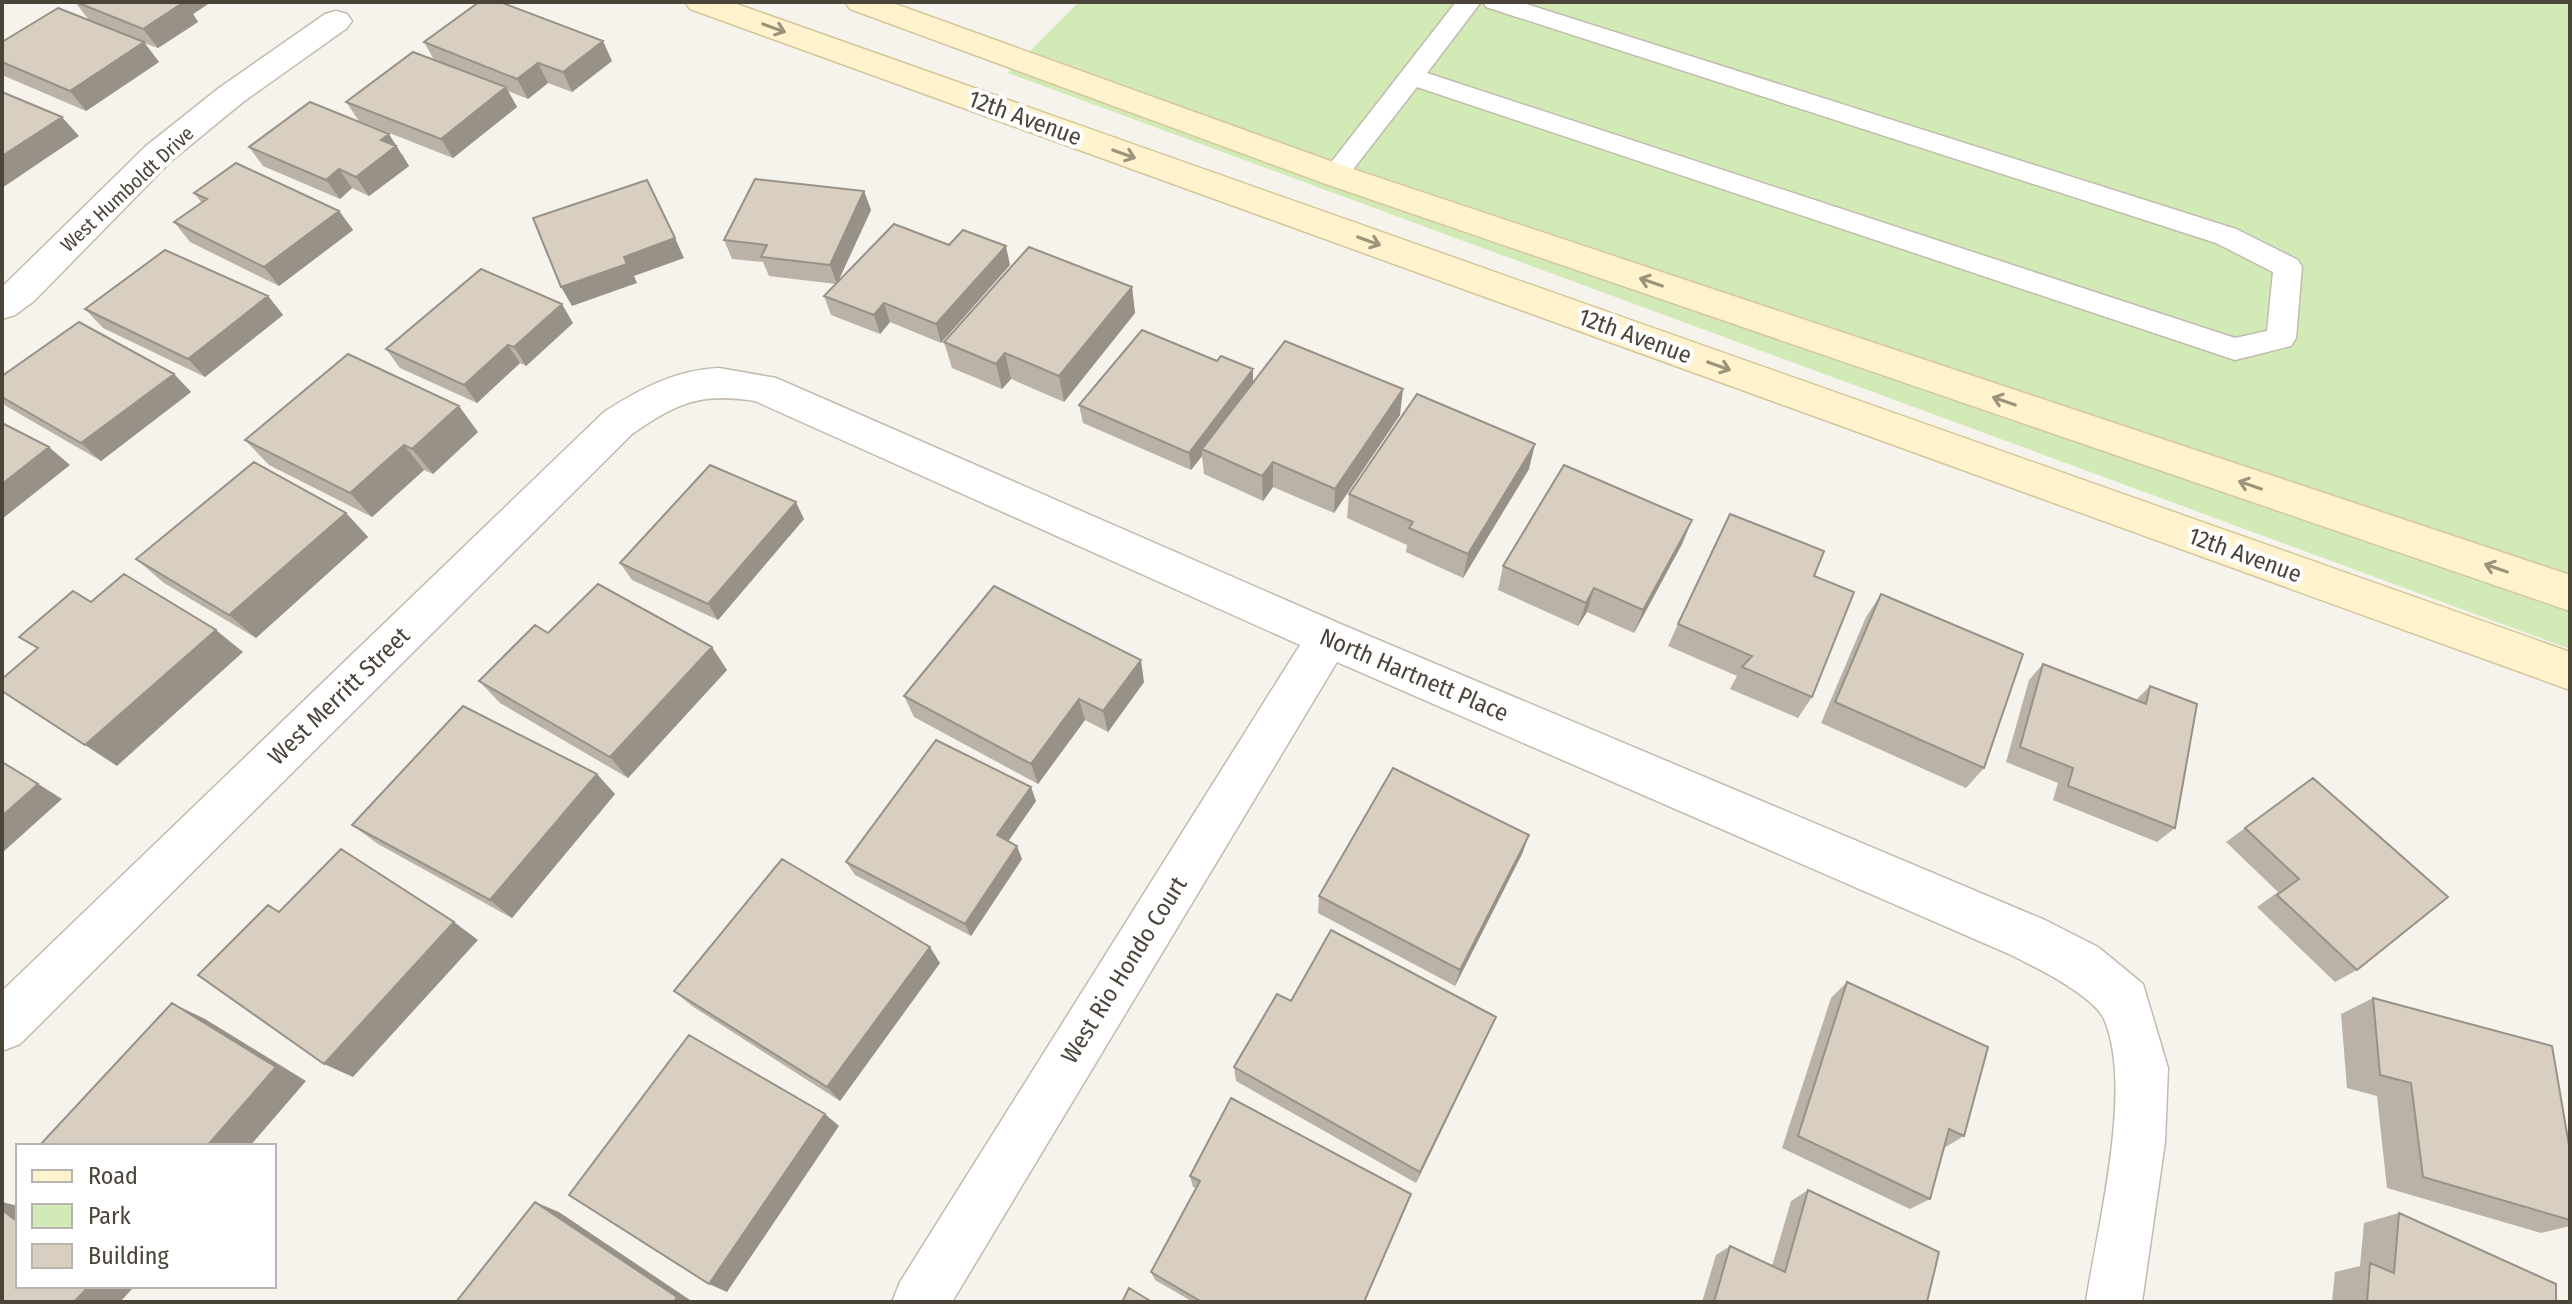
<svg xmlns="http://www.w3.org/2000/svg" width="2572" height="1304" viewBox="0 0 2572 1304" font-family="'Fira Sans Condensed',sans-serif">
	<style>
		.green { fill: #d2eab5 }
		.lines { fill: none; stroke-linecap: round; stroke-linejoin: round }
		.lane-casing { stroke: #c2bbae; stroke-width: 3 }
		.street-casing { stroke: #c2bbae; stroke-width: 3 }
		.secondary-casing { stroke: #d6c79b; stroke-width: 3 }
		.lane { fill: #fff; fill-rule: evenodd }
		.street { fill: #fff; fill-rule: evenodd }
		.secondary { fill: #fff3cd; fill-rule: evenodd }
		.wall { fill: #bab2a6 }
		.shaded-wall { fill: #979187 }
		.building { fill: #d8cfc1; stroke: #979187; stroke-width: 2 }
		.oneway { stroke: #9c937c }
		.labels { text-anchor: middle; stroke-width: 8; stroke-linejoin: round; paint-order: stroke }
		.far-street-label { font-size: 20px; fill: #4b4439; stroke: #fff }
		.street-label { font-size: 24px; fill: #4b4439; stroke: #fff }
	</style>
	<rect width="100%" height="100%" fill="#f6f3ec"/>
	<path class="green" d="M 1079,2 L 2570,2 L 2570,649 L 1008,73 Z"/>
	<g class="lines">
		<g class="lane-casing">
			<path id="lane" d="M 1456,2 L 1481,2 L 1427,73 L 2235,338 L 2267,331 L 2273,272 L 2216,243 L 1486,7 L 1483,2 L 1520,2 L 2236,229 L 2298,260 L 2302,267 L 2296,338 L 2291,346 L 2235,360 L 1417,87 L 1344,181 L 1335,184 L 1326,181 L 1322,175 L 1326,169 Z"/>
		</g>
		<g class="street-casing">
			<path id="street" d="M 336,11 L 347,14 L 352,21 L 347,28 L 243,102 L 170,162 L 34,301 L 15,315 L 2,319 L 2,287 L 146,146 L 219,88 L 325,14 Z
				M 719,368 L 776,378 L 1343,625 L 2045,920 L 2098,947 L 2143,984 L 2168,1068 L 2165,1142 L 2142,1302 L 2086,1302 C 2097,1228 2134,1087 2104,1019 C 2093,995 2033,966 2009,954 L 1337,662 L 952,1302 L 892,1302 L 900,1282 L 1300,645 L 755,401 C 700,392 677,403 632,434 L 20,1044 L 2,1051 L 2,991 L 604,412 C 640,389 675,370 719,368 Z"/>
		</g>
		<g class="secondary-casing">
			<path id="secondary" d="M 685,2 L 731,2 L 2570,652 L 2570,690 L 690,9 Z
				M 845,2 L 890,2 L 1347,167 L 2570,575 L 2570,611 L 1323,183 L 850,9 Z"/>
		</g>
		<use href="#lane" class="lane"/>
		<use href="#street" class="street"/>
		<use href="#secondary" class="secondary"/>
	</g>
	<path class="wall" d="M 75,2 L 211,2 L 193,14 L 198,22 L 158,48 L 144,43 L 159,62 L 86,111 L 2,75 L 2,42 L 89,20 Z
		M 424,42 L 612,61 L 572,92 L 548,83 L 528,99 L 508,91 L 517,107 L 453,158 L 359,121 L 346,102 L 434,60 Z
		M 249,147 L 402,154 L 409,166 L 369,196 L 352,188 L 340,199 L 263,166 Z
		M 864,191 L 871,210 L 838,281 L 949,245 L 1010,265 L 941,343 L 890,322 L 880,334 L 831,315 L 824,296 L 836,284 L 769,276 L 763,262 L 732,259 L 724,240 Z
		M 194,193 L 339,211 L 353,230 L 279,286 L 190,242 L 174,222 L 202,203 Z
		M 1132,287 L 1135,313 L 1064,402 L 1011,379 L 1002,389 L 952,368 L 944,342 Z
		M 268,296 L 283,315 L 205,377 L 103,328 L 85,309 Z
		M 573,323 L 526,366 L 520,363 L 477,403 L 400,368 L 386,349 Z
		M 174,374 L 191,392 L 101,461 L 6,406 L 2,402 L 2,376 Z
		M 1253,382 L 1400,415 L 1334,513 L 1273,487 L 1263,501 L 1204,474 L 1202,456 L 1191,470 L 1083,423 L 1079,405 Z
		M 478,432 L 433,474 L 424,470 L 372,517 L 269,465 L 245,440 Z
		M 1529,469 L 1463,578 L 1406,552 L 1407,545 L 1347,518 L 1349,494 Z
		M 346,513 L 368,537 L 256,638 L 164,583 L 136,559 Z
		M 804,519 L 718,620 L 632,580 L 620,563 Z
		M 1692,520 L 1682,544 L 1634,633 L 1587,612 L 1578,626 L 1498,590 L 1503,566 Z
		M 1814,576 L 1812,697 L 1798,718 L 1730,689 L 1737,676 L 1668,646 L 1678,624 Z
		M 1881,594 L 1984,768 L 1966,788 L 1821,723 L 1866,617 Z
		M 548,633 L 727,670 L 628,778 L 500,703 L 479,681 Z
		M 2043,664 L 2136,700 L 2150,686 L 2175,828 L 2157,842 L 2053,800 L 2058,783 L 2006,762 L 2029,680 Z
		M 1144,682 L 1108,732 L 1085,720 L 1038,784 L 914,717 L 904,696 Z
		M 2313,778 L 2357,970 L 2335,982 L 2257,907 L 2278,892 L 2226,842 Z
		M 615,794 L 512,918 L 378,844 L 352,825 Z
		M 1036,801 L 1008,841 L 1022,859 L 971,936 L 855,875 L 846,862 Z
		M 1529,835 L 1522,854 L 1455,986 L 1318,913 L 1319,896 Z
		M 940,963 L 840,1101 L 692,1006 L 674,991 Z
		M 1847,982 L 1964,1136 L 1944,1148 L 1930,1199 L 1910,1209 L 1782,1148 L 1831,998 Z
		M 2373,998 L 2570,1151 L 2570,1226 L 2541,1233 L 2387,1188 L 2377,1096 L 2347,1088 L 2341,1014 Z
		M 1291,1001 L 1496,1017 L 1416,1183 L 1236,1081 L 1234,1067 Z
		M 1190,1176 L 1407,1205 L 1364,1302 L 1193,1302 L 1155,1280 L 1151,1272 L 1196,1188 L 1193,1187 Z
		M 1808,1190 L 1927,1302 L 1702,1302 L 1716,1255 L 1730,1246 L 1772,1266 L 1791,1201 Z
		M 2399,1213 L 2556,1302 L 2332,1302 L 2335,1272 L 2360,1266 L 2364,1223 Z"/>
	<path class="shaded-wall" d="M 176,2 L 211,2 L 193,14 L 198,22 L 158,48 L 143,29 Z
		M 603,41 L 612,61 L 572,92 L 563,72 Z
		M 144,42 L 159,62 L 86,111 L 70,91 Z
		M 538,63 L 548,83 L 528,99 L 517,79 Z
		M 506,87 L 517,107 L 453,158 L 441,139 Z
		M 62,117 L 79,136 L 2,188 L 2,156 Z
		M 389,134 L 409,166 L 369,196 L 356,177 L 381,140 Z
		M 339,169 L 352,188 L 340,199 L 326,180 Z
		M 864,191 L 871,210 L 837,284 L 830,265 Z
		M 339,211 L 353,230 L 279,286 L 264,267 Z
		M 675,238 L 684,258 L 634,276 L 637,283 L 572,306 L 561,287 L 624,257 Z
		M 1006,246 L 1010,265 L 941,343 L 936,324 Z
		M 1132,287 L 1135,313 L 1064,402 L 1059,376 Z
		M 268,296 L 283,315 L 205,377 L 188,359 Z
		M 884,303 L 890,322 L 880,334 L 874,315 Z
		M 562,304 L 573,323 L 526,366 L 514,347 Z
		M 508,345 L 520,363 L 477,403 L 464,385 Z
		M 1005,353 L 1011,379 L 1002,389 L 996,364 Z
		M 1253,369 L 1253,388 L 1202,449 L 1202,456 L 1191,470 L 1189,453 Z
		M 174,374 L 191,392 L 101,461 L 81,443 Z
		M 1403,389 L 1400,415 L 1334,513 L 1335,489 Z
		M 459,406 L 478,432 L 433,474 L 412,449 Z
		M 1535,444 L 1529,469 L 1463,578 L 1468,554 Z
		M 404,445 L 424,470 L 372,517 L 350,493 Z
		M 49,447 L 70,465 L 2,519 L 2,484 Z
		M 1273,462 L 1273,487 L 1263,501 L 1262,476 Z
		M 796,502 L 804,519 L 718,620 L 708,604 Z
		M 346,513 L 368,537 L 256,638 L 229,615 Z
		M 1692,520 L 1682,544 L 1634,633 L 1643,610 Z
		M 1594,588 L 1587,612 L 1578,626 L 1586,603 Z
		M 216,630 L 243,652 L 117,766 L 85,745 Z
		M 712,647 L 727,670 L 628,778 L 610,757 Z
		M 1141,660 L 1144,682 L 1108,732 L 1103,711 Z
		M 1079,699 L 1085,720 L 1038,784 L 1031,764 Z
		M 2,761 L 62,799 L 2,853 Z
		M 597,774 L 615,794 L 512,918 L 490,900 Z
		M 1031,787 L 1036,801 L 1003,849 L 997,835 Z
		M 1529,835 L 1522,854 L 1455,986 L 1460,970 Z
		M 1017,846 L 1022,859 L 971,936 L 965,924 Z
		M 454,922 L 478,940 L 353,1077 L 324,1064 Z
		M 930,947 L 940,963 L 840,1101 L 827,1087 Z
		M 172,1003 L 205,1019 L 306,1081 L 250,1146 L 207,1146 Z
		M 1496,1017 L 1489,1032 L 1416,1183 L 1420,1172 Z
		M 825,1114 L 839,1126 L 727,1292 L 709,1284 Z
		M 2,1202 L 18,1206 L 18,1222 L 2,1210 Z
		M 535,1202 L 559,1212 L 693,1302 L 674,1302 Z
		M 89,1286 L 128,1286 L 132,1289 L 120,1302 L 74,1302 Z"/>
	<path class="building" d="M 76,2 L 184,2 L 143,29 Z
		M 479,2 L 500,2 L 603,41 L 563,72 L 538,63 L 517,79 L 424,42 Z
		M 58,8 L 144,42 L 70,91 L 2,62 L 2,42 Z
		M 413,52 L 506,87 L 441,139 L 346,102 Z
		M 2,92 L 62,117 L 2,156 Z
		M 310,102 L 389,134 L 381,140 L 396,146 L 356,177 L 339,169 L 326,180 L 249,147 Z
		M 236,163 L 339,211 L 264,267 L 174,222 L 207,199 L 194,193 Z
		M 755,179 L 864,191 L 830,265 L 761,257 L 767,245 L 724,240 Z
		M 647,180 L 675,238 L 624,257 L 627,264 L 561,287 L 533,218 Z
		M 894,224 L 949,245 L 963,230 L 1006,246 L 936,324 L 884,303 L 874,315 L 824,296 Z
		M 1029,247 L 1132,287 L 1059,376 L 1005,353 L 996,364 L 944,342 Z
		M 165,250 L 268,296 L 188,359 L 85,309 Z
		M 481,269 L 562,304 L 514,347 L 508,345 L 464,385 L 386,349 Z
		M 79,322 L 174,374 L 81,443 L 2,397 L 2,376 Z
		M 1142,330 L 1217,361 L 1221,356 L 1253,369 L 1189,453 L 1079,405 Z
		M 1285,341 L 1403,389 L 1335,489 L 1273,462 L 1262,476 L 1202,449 Z
		M 348,354 L 459,406 L 412,449 L 404,445 L 350,493 L 245,440 Z
		M 1417,394 L 1535,444 L 1468,554 L 1409,528 L 1413,522 L 1349,494 Z
		M 2,423 L 49,447 L 2,484 Z
		M 254,462 L 346,513 L 229,615 L 136,559 Z
		M 710,465 L 796,502 L 708,604 L 620,563 Z
		M 1564,465 L 1692,520 L 1643,610 L 1594,588 L 1586,603 L 1503,566 Z
		M 1730,514 L 1824,551 L 1814,576 L 1854,592 L 1812,697 L 1742,667 L 1752,656 L 1678,624 Z
		M 124,574 L 216,630 L 85,745 L 2,691 L 2,679 L 38,648 L 19,637 L 73,591 L 91,602 Z
		M 598,584 L 712,647 L 610,757 L 479,681 L 535,625 L 548,633 Z
		M 994,586 L 1141,660 L 1103,711 L 1079,699 L 1031,764 L 904,696 Z
		M 1881,594 L 2023,654 L 1984,768 L 1835,702 Z
		M 2043,664 L 2146,704 L 2150,686 L 2197,704 L 2175,828 L 2068,786 L 2073,768 L 2020,747 Z
		M 463,706 L 597,774 L 490,900 L 352,825 Z
		M 936,740 L 1031,787 L 997,835 L 1017,846 L 965,924 L 846,862 Z
		M 2,762 L 38,784 L 2,816 Z
		M 1393,768 L 1529,835 L 1460,970 L 1319,896 Z
		M 2313,778 L 2448,897 L 2357,970 L 2277,895 L 2299,879 L 2245,828 Z
		M 341,849 L 454,922 L 324,1064 L 198,975 L 268,905 L 279,912 Z
		M 782,859 L 930,947 L 827,1087 L 674,991 Z
		M 1331,930 L 1496,1017 L 1420,1172 L 1234,1067 L 1277,994 L 1291,1001 Z
		M 1847,982 L 1988,1047 L 1964,1136 L 1949,1129 L 1930,1199 L 1798,1136 Z
		M 2373,998 L 2552,1046 L 2570,1151 L 2570,1220 L 2423,1177 L 2411,1083 L 2380,1075 Z
		M 172,1003 L 276,1067 L 207,1146 L 39,1146 Z
		M 689,1035 L 825,1114 L 709,1284 L 569,1195 Z
		M 1231,1098 L 1411,1194 L 1364,1302 L 1202,1302 L 1151,1272 L 1200,1181 L 1190,1176 Z
		M 1808,1190 L 1939,1252 L 1927,1302 L 1714,1302 L 1730,1246 L 1785,1272 Z
		M 535,1202 L 677,1297 L 674,1302 L 456,1302 Z
		M 2,1210 L 18,1222 L 18,1286 L 89,1286 L 74,1302 L 2,1302 Z
		M 2399,1213 L 2556,1284 L 2556,1302 L 2367,1302 L 2370,1263 L 2394,1273 Z
		M 1129,1288 L 1152,1302 L 1122,1302 Z"/>
	<defs><path id="oneway-shaft" d="M-6 0H5M1.5-3L5.5 0L1.5 3" fill="none" stroke-width="1.6" stroke-linecap="round" stroke-linejoin="round" transform="scale(2)"/></defs>
	<g class="oneway">
		<use href="#oneway-shaft" transform="translate(774 28) rotate(20)"/>
		<use href="#oneway-shaft" transform="translate(1124 154) rotate(20)"/>
		<use href="#oneway-shaft" transform="translate(1369 241) rotate(20)"/>
		<use href="#oneway-shaft" transform="translate(1651 282) rotate(-161)"/>
		<use href="#oneway-shaft" transform="translate(1719 366) rotate(20)"/>
		<use href="#oneway-shaft" transform="translate(2004 401) rotate(-161)"/>
		<use href="#oneway-shaft" transform="translate(2250 485) rotate(-161)"/>
		<use href="#oneway-shaft" transform="translate(2496 568) rotate(-161)"/>
	</g>
	<g class="labels">
		<g class="far-street-label">
			<text transform="translate(127 189) rotate(-43)" y="7">West Humboldt Drive</text>
		</g>
		<g class="street-label">
			<text transform="translate(1025 118) rotate(20)" y="8">12th Avenue</text>
			<text transform="translate(1635 336) rotate(20)" y="8">12th Avenue</text>
			<text transform="translate(2245 555) rotate(20)" y="8">12th Avenue</text>
			<text transform="translate(1414 675) rotate(23)" y="8">North Hartnett Place</text>
			<text transform="translate(339 696) rotate(-44)" y="8">West Merritt Street</text>
			<text transform="translate(1124 970) rotate(-58)" y="8">West Rio Hondo Court</text>
		</g>
	</g>
	<rect width="2572" height="1304" fill="none" stroke="#4b4439" stroke-width="8"/>
	<rect x="16" y="1144" width="260" height="144" fill="#ffffff" stroke="#b7b4b0" stroke-width="2"/>
	<rect x="32" y="1170" width="40" height="12" fill="#fff3cd" stroke="#b7b4b0" stroke-width="2"/>
	<text x="88" y="1184" font-size="24" fill="#4b4439">Road</text>
	<rect x="32" y="1204" width="40" height="24" fill="#d2eab5" stroke="#b7b4b0" stroke-width="2"/>
	<text x="88" y="1224" font-size="24" fill="#4b4439">Park</text>
	<rect x="32" y="1244" width="40" height="24" fill="#d8cfc1" stroke="#b7b4b0" stroke-width="2"/>
	<text x="88" y="1264" font-size="24" fill="#4b4439">Building</text>
</svg>
